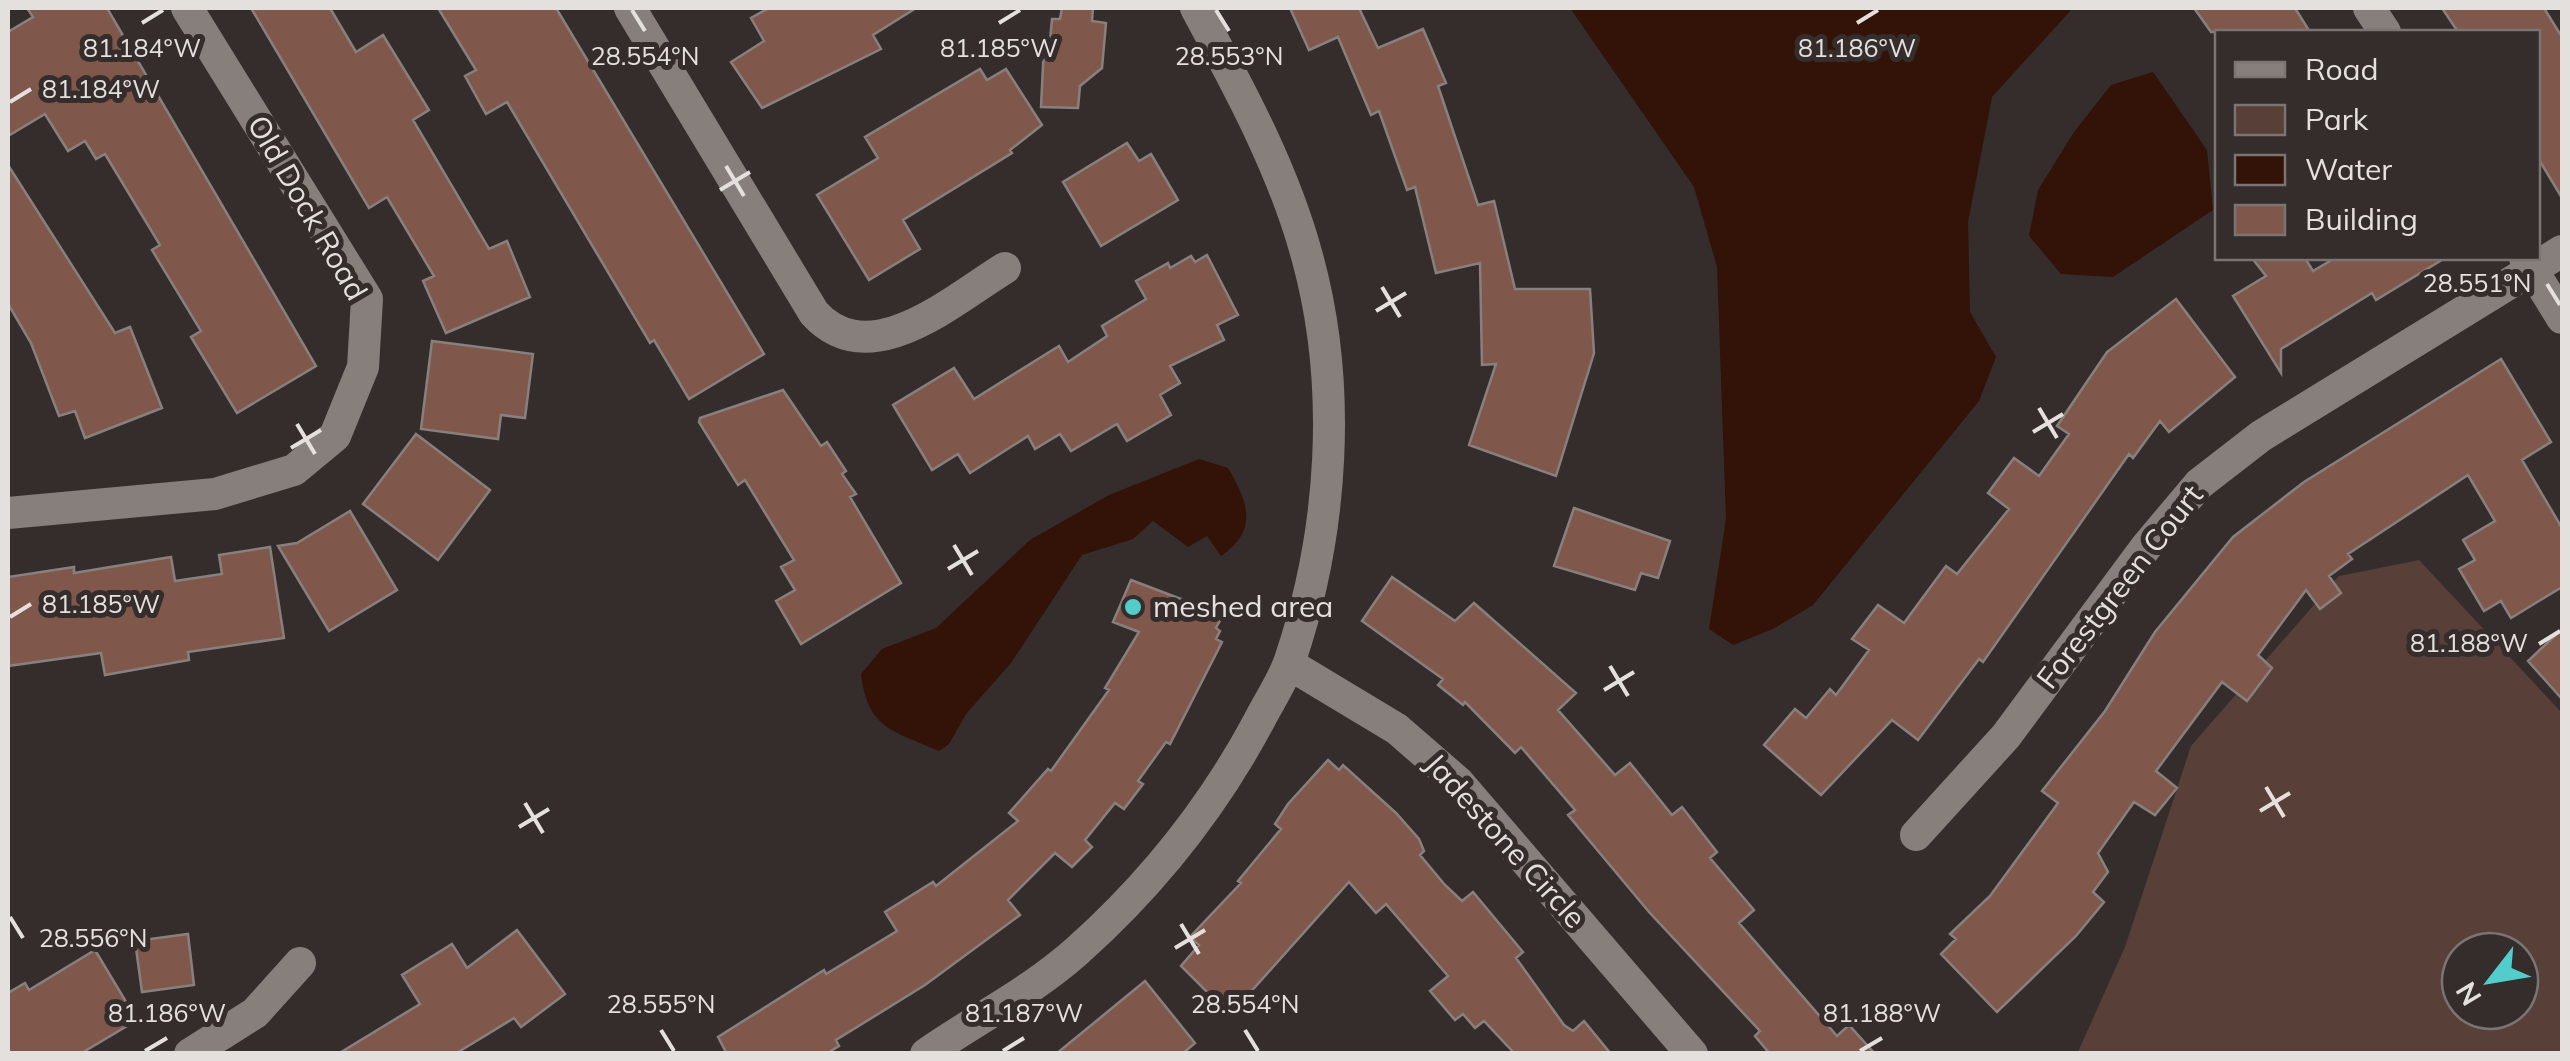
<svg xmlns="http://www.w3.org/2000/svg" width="2570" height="1061" viewBox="0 0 2570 1061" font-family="Mulish,sans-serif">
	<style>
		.green { fill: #583f38; fill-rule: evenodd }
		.water { fill: #331208 }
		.building { fill: #80574b; stroke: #88807e; stroke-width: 2.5 }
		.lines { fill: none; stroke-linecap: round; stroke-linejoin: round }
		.minor { stroke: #877f7c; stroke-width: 32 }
		.ticks { fill: none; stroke: #e4e0de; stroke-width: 4 }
		.poi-dot { fill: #52cdcc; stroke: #342d2b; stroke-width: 4 }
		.labels { text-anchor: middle; stroke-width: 10; stroke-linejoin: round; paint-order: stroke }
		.street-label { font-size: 30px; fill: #e4e0de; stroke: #342d2b }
		.poi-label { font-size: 30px; fill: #e4e0de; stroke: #342d2b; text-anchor: start }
		.ticks-label { font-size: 25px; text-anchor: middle; fill: #e4e0de; stroke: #342d2b; stroke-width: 10; stroke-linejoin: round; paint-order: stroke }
	</style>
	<rect width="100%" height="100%" fill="#342d2b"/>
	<path class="green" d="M 2419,560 L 2562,713 L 2562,1053 L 2077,1054 L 2125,947 L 2191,746 L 2339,576 ZM 2460,951 L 2520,951 L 2520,1011 L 2460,1011 Z"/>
	<path class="water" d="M 1570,8 L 2073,8 L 1992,97 L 1968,222 L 1970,312 L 1996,357 L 1979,401 L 1813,605 L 1773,629 L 1733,645 L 1709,629 L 1726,519 L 1717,267 L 1694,187 Z
		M 2153,72 L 2207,150 L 2213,210 L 2113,277 L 2061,274 L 2029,236 L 2038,190 L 2074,132 L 2111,85 Z
		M 1199,459 L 1228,468 C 1248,502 1259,530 1221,556 L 1207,536 L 1188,547 L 1153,521 L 1133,539 L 1082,555 L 1011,663 L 966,714 L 949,744 L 939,751 C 894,731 868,730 861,674 L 882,649 L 936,628 L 1030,540 L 1109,495 Z"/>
	<path class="building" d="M 27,8 L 107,8 L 316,366 L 237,413 L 191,337 L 201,331 L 152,250 L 160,245 L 105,154 L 96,159 L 85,141 L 68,151 L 45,114 L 8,136 L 8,32 L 33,17 Z
		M 251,8 L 330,8 L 356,52 L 383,35 L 429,110 L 413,120 L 489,249 L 507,241 L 530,297 L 446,333 L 423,281 L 434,276 L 387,197 L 369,208 Z
		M 438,8 L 556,8 L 764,354 L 689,399 L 654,340 L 650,343 L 507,102 L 486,114 L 465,76 L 476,70 Z
		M 769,8 L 916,8 L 873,35 L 881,49 L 762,108 L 731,62 L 764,41 L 751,18 Z
		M 1062,8 L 1093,8 L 1092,21 L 1106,23 L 1102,68 L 1080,86 L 1078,108 L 1041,107 L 1044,45 L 1050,40 L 1052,19 L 1060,19 Z
		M 1290,8 L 1359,8 L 1378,48 L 1423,29 L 1446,83 L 1438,86 L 1478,205 L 1494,201 L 1515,289 L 1590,289 L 1594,353 L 1556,476 L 1469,445 L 1496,364 L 1482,365 L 1480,263 L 1436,273 L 1415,187 L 1407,190 L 1379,111 L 1371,115 L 1338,37 L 1309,50 Z
		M 2194,8 L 2295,8 L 2310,32 L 2211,32 Z
		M 2442,8 L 2544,8 L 2562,37 L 2562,198 L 2538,158 L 2538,32 L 2458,32 Z
		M 980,69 L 987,80 L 1006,69 L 1042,125 L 1010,150 L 1012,153 L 903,220 L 920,249 L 869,280 L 817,195 L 878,158 L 865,137 Z
		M 1127,143 L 1139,161 L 1151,154 L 1178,200 L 1101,246 L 1063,182 Z
		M 8,165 L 115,333 L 130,327 L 162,408 L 85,438 L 75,411 L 59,416 L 31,343 L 8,304 Z
		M 1207,255 L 1238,315 L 1217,325 L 1224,340 L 1170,366 L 1180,383 L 1160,395 L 1171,415 L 1127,441 L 1117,424 L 1071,451 L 1060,434 L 1035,449 L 1028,436 L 970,473 L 958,454 L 932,470 L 893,405 L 954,368 L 974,399 L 1059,346 L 1068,362 L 1107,336 L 1102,326 L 1146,299 L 1136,281 L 1168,263 L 1170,268 L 1191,256 L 1195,262 Z
		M 2252,258 L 2305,258 L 2313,271 L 2335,258 L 2445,258 L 2376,300 L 2372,293 L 2281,349 L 2281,373 L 2233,296 L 2266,276 Z
		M 2176,299 L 2235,377 L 2169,432 L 2160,421 L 2133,458 L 2129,454 L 1983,662 L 1979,659 L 1918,740 L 1892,720 L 1821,795 L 1764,745 L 1795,709 L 1806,718 L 1830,689 L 1836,695 L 1869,650 L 1852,639 L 1878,605 L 1904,623 L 1946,566 L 1957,574 L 2009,509 L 1988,493 L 2014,458 L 2039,476 L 2069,434 L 2057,426 L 2107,352 Z
		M 432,341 L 533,354 L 525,418 L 501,415 L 498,439 L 421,429 Z
		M 2501,359 L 2551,442 L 2522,460 L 2562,528 L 2562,587 L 2511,618 L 2501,601 L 2484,611 L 2459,569 L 2475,560 L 2463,540 L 2495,521 L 2468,475 L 2348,554 L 2352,559 L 2329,576 L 2341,593 L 2320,609 L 2306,590 L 2258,655 L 2272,668 L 2247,701 L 2222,682 L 2156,771 L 2177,788 L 2155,815 L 2134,802 L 2098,853 L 2108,872 L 2093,892 L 2104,902 L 2076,936 L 1997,1012 L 1941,954 L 1956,939 L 1950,934 L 1990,896 L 2058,803 L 2042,791 L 2105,711 L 2155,632 L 2233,537 L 2304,482 Z
		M 783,390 L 821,446 L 827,442 L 846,471 L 842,474 L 856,494 L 850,497 L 901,583 L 801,644 L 776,601 L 795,590 L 781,567 L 794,560 L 745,480 L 738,485 L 699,422 L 700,418 Z
		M 416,434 L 490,490 L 438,560 L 363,504 Z
		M 1574,508 L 1670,541 L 1658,578 L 1641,573 L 1635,590 L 1554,566 Z
		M 350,511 L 397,590 L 329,631 L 278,546 L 297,543 Z
		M 270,547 L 284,638 L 188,652 L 189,660 L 105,675 L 101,653 L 8,666 L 8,577 L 74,567 L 74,573 L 171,557 L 175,581 L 222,574 L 219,555 Z
		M 1392,577 L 1455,621 L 1474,603 L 1576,693 L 1558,710 L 1615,775 L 1630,763 L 1672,815 L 1682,807 L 1717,852 L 1710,858 L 1754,910 L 1739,923 L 1837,1036 L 1849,1025 L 1875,1054 L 1770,1054 L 1755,1036 L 1760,1031 L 1649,912 L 1568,815 L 1575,810 L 1521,747 L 1515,753 L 1465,702 L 1463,705 L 1438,685 L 1443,679 L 1362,621 Z
		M 1131,580 L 1223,615 L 1216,628 L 1220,631 L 1216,639 L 1222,642 L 1170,744 L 1166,742 L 1138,781 L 1143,784 L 1124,809 L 1115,803 L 1085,840 L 1092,847 L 1072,867 L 1055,853 L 1008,900 L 1020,915 L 925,985 L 836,1040 L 839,1046 L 826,1054 L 727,1054 L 718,1037 L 824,970 L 826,974 L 897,931 L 885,912 L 933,882 L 936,886 L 1018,821 L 1009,813 L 1048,769 L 1051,771 L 1109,690 L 1105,688 L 1139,632 L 1113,622 Z
		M 2562,629 L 2562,699 L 2528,661 Z
		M 1328,760 L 1339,770 L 1343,765 L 1396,813 L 1419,839 L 1424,851 L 1420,855 L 1445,885 L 1462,901 L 1473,892 L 1523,952 L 1516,958 L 1564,1025 L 1573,1031 L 1584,1021 L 1611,1054 L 1515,1054 L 1484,1021 L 1475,1028 L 1463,1014 L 1455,1020 L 1430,991 L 1448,976 L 1386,904 L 1376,913 L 1349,882 L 1230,1015 L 1181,966 L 1199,945 L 1190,937 L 1241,883 L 1238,881 L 1281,829 L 1275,824 L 1288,804 Z
		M 517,930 L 565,994 L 521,1027 L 514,1018 L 455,1054 L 338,1054 L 420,1004 L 402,975 L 452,944 L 467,968 Z
		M 188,934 L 194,985 L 142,992 L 135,941 Z
		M 95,950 L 137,1020 L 80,1054 L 8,1054 L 8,993 L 25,983 L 29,990 Z
		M 1145,981 L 1195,1043 L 1182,1054 L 1056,1054 Z"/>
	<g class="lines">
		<path class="minor" d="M 630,8 L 814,313 C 870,375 954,299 1005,268
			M 2369,8 L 2385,32
			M 2525,258 L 2562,318
			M 8,513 L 215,494 L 294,470 L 335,436 L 363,367 L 367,299 L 187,8
			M 1289,664 L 1397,729 L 1458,782 L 1692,1054
			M 1916,835 L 2006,736 L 2146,547 L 2199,484 L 2261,436 L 2562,251
			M 190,1054 L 255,1013 L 300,963
			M 926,1054 C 976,1019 1031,992 1077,951 C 1151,885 1212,809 1259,721 C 1269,701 1283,681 1290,660 C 1333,533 1343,386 1307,256 C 1283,168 1239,88 1196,8"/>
	</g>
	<path class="ticks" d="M 632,10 L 645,31M 1216,10 L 1229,31M 142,23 L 163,10M 999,23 L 1020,10M 1857,23 L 1878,10M 10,102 L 31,89M 726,166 L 744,196M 720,190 L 750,172M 2547,284 L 2560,305M 1382,287 L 1400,317M 1376,311 L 1406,293M 2039,408 L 2057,438M 297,424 L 315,454M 2033,432 L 2063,414M 291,448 L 321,430M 954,545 L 972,575M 948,569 L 978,551M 10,617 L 31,604M 2539,644 L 2560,631M 1610,666 L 1628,696M 1604,690 L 1634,672M 2266,787 L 2284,817M 525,803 L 543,833M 2260,811 L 2290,793M 519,827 L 549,809M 10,917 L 23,938M 1181,924 L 1199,954M 1175,948 L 1205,930M 661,1030 L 674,1051M 1245,1030 L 1258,1051M 145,1051 L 167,1038M 1003,1051 L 1024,1038M 1860,1051 L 1882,1038"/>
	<circle class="poi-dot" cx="1133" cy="607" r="10"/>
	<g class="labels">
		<g class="street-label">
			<text transform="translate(307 208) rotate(60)" y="10">Old Dock Road</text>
			<text transform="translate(2120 587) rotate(-52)" y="10">Forestgreen Court</text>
			<text transform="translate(1505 841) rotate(48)" y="10">Jadestone Circle</text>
		</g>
		<g class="poi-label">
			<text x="1153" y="617">meshed area</text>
		</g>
	</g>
	<g class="ticks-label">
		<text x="1857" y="57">81.186°W</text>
		<text x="142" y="57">81.184°W</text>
		<text x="999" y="57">81.185°W</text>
		<text x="645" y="65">28.554°N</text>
		<text x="1229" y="65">28.553°N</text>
		<text x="101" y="98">81.184°W</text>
		<text x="2477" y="292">28.551°N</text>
		<text x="101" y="613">81.185°W</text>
		<text x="2469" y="652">81.188°W</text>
		<text x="93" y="947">28.556°N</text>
		<text x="661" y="1013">28.555°N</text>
		<text x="1245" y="1013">28.554°N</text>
		<text x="167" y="1022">81.186°W</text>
		<text x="1024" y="1022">81.187°W</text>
		<text x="1882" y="1022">81.188°W</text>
	</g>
	<rect width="2570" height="1061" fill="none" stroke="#e4e0de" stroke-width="20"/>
	<rect x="2215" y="30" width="325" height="230" fill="#342d2b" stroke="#7a7573" stroke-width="2.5"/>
	<rect x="2235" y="62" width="50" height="15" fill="#877f7c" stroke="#7a7573" stroke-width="2.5"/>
	<text x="2305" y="80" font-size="30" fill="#e4e0de">Road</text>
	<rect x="2235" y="105" width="50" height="30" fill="#583f38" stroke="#7a7573" stroke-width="2.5"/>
	<text x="2305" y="130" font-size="30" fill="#e4e0de">Park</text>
	<rect x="2235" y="155" width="50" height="30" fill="#331208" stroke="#7a7573" stroke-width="2.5"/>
	<text x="2305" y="180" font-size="30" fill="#e4e0de">Water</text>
	<rect x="2235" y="205" width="50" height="30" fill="#80574b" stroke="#7a7573" stroke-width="2.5"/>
	<text x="2305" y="230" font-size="30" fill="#e4e0de">Building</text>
	<g transform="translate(2490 981) rotate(239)"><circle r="48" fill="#342d2b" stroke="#7a7573" stroke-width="2.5"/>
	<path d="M0-8L18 38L0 25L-18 38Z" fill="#52cdcc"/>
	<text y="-15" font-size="28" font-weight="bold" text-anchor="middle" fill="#e4e0de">N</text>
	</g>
</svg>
